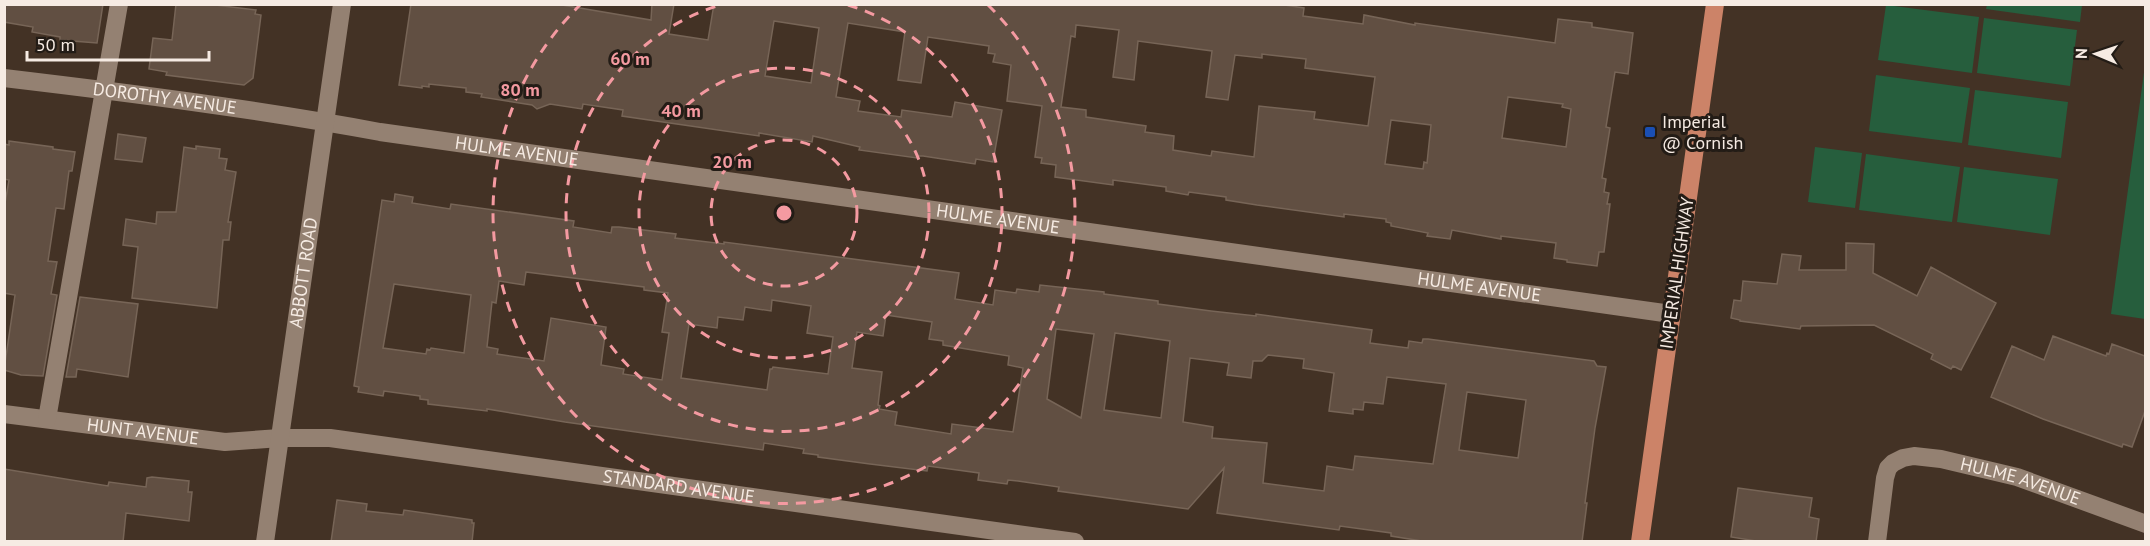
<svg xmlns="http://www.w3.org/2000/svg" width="2150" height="546" viewBox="0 0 2150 546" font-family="'PT Sans',sans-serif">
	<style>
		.green { fill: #265e3d }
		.building { fill: #614f42; stroke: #776557; stroke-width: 1.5; fill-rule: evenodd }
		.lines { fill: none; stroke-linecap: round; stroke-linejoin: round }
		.minor { stroke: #948172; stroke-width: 18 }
		.major { stroke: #cc8368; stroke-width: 18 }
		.ring { fill: none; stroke: #f49aa1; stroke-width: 3; stroke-dasharray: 10 8 }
		.transit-dot { fill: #1a4fb4; stroke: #231c16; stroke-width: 2 }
		.labels { text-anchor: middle; stroke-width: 6; stroke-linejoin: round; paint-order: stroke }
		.street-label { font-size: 18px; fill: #f6ebe3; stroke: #231c16 }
		.poi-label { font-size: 18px; fill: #f6ebe3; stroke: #231c16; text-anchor: start }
		.centre { fill: #f49aa1; stroke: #231c16; stroke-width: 3 }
		.ring-label { font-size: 18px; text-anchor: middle; font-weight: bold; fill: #f49aa1; stroke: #231c16; stroke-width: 6; stroke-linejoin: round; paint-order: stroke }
	</style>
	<rect width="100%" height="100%" fill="#433225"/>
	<path class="green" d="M 1886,5 L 1979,17 L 1972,73 L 1878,60 Z
		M 1987,5 L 1987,4 L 2082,5 L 2080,22 L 1986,9 Z
		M 1984,18 L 2077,30 L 2070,86 L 1977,73 Z
		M 2145,65 L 2146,316 L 2145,319 L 2111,314 Z
		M 1876,75 L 1970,88 L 1962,143 L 1869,131 Z
		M 1975,90 L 2068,102 L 2061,158 L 1968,145 Z
		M 1815,147 L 1862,153 L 1855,208 L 1808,202 Z
		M 1866,154 L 1960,167 L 1952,222 L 1859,210 Z
		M 1964,167 L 2058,179 L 2050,235 L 1957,222 Z"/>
	<path class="building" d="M 4,4 L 103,4 L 97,43 L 60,40 L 60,37 L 32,32 L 33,27 L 4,22 Z
		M 176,4 L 207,4 L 256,10 L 255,14 L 261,15 L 253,78 L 244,85 L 166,75 L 167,72 L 149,69 L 153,38 L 172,40 Z
		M 411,4 L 556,4 L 651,20 L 652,4 L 674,4 L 669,34 L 708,40 L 714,4 L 1278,4 L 1304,8 L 1303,16 L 1363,24 L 1364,15 L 1415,25 L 1415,23 L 1555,43 L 1558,19 L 1592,23 L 1592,27 L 1633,33 L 1628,74 L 1615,72 L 1606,127 L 1610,128 L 1602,178 L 1606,179 L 1604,192 L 1609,193 L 1607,204 L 1610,204 L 1604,252 L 1599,252 L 1597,266 L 1567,262 L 1567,260 L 1554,258 L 1556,243 L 1501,236 L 1501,239 L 1452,230 L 1450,239 L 1427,236 L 1428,233 L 1391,226 L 1391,223 L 1386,222 L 1386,219 L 1344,214 L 1344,217 L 1257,205 L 1226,200 L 1226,197 L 1189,192 L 1188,195 L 1166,191 L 1166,187 L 1113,180 L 1113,185 L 1055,177 L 1056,165 L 1041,163 L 1042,158 L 1035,157 L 1042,106 L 1007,101 L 1011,65 L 993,62 L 995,54 L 988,53 L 989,46 L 928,37 L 921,83 L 898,80 L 905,32 L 848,23 L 836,97 L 860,101 L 858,111 L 901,117 L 902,110 L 952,117 L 955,102 L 1002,110 L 993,162 L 976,159 L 975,164 L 923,156 L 917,156 L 917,158 L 859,150 L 860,147 L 813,136 L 812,142 L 759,133 L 759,136 L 622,116 L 623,110 L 583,104 L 582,109 L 550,104 L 537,109 L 532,105 L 481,97 L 482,94 L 466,92 L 466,88 L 429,84 L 429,87 L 422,86 L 422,88 L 399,85 ZM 774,21 L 819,28 L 811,83 L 765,76 ZM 1076,25 L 1119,30 L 1113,77 L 1134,80 L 1138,41 L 1212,51 L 1206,97 L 1228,100 L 1235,55 L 1262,58 L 1262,54 L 1306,59 L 1305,68 L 1375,77 L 1368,126 L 1314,119 L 1315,112 L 1259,106 L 1254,157 L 1212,151 L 1211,156 L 1173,150 L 1174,136 L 1145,132 L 1146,126 L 1086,117 L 1086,110 L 1061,107 L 1071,36 L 1075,37 ZM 1508,97 L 1563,104 L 1562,107 L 1571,109 L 1566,147 L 1502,138 ZM 1391,120 L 1431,125 L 1427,163 L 1424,162 L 1423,169 L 1385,164 Z
		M 118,134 L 146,138 L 142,162 L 115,159 Z
		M 9,141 L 53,147 L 53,149 L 75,152 L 72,171 L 69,171 L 64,209 L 56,208 L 48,261 L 57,262 L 51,294 L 57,295 L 43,376 L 21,375 L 4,370 L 15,295 L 4,293 L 4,209 L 9,180 L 4,179 L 4,144 L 9,145 Z
		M 196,146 L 220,149 L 219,158 L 227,159 L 225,170 L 236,172 L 228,222 L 231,222 L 229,240 L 223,240 L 217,308 L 132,298 L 138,247 L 123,245 L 126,219 L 156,224 L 157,212 L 176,212 L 184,147 L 196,149 Z
		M 395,194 L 413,197 L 412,203 L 450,209 L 451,204 L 574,221 L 573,227 L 611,233 L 612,227 L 619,227 L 676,234 L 675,238 L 724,244 L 724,242 L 959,273 L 955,299 L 993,305 L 995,290 L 1016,293 L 1017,289 L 1039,292 L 1040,285 L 1104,292 L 1104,294 L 1158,301 L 1158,304 L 1211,311 L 1256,316 L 1256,314 L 1372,330 L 1370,343 L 1408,348 L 1409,341 L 1422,343 L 1423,339 L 1428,339 L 1594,361 L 1597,366 L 1606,367 L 1595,428 L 1585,503 L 1587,503 L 1582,542 L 1428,542 L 1391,536 L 1391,533 L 1340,526 L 1339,530 L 1217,513 L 1224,468 L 1188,509 L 1058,491 L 1059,487 L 1018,481 L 1008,480 L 1007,484 L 978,480 L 979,473 L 928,466 L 927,471 L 870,464 L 818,457 L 818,455 L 803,453 L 804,449 L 764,443 L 763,450 L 565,422 L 487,409 L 487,411 L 428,404 L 428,400 L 420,399 L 420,396 L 384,391 L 383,396 L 358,392 L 359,387 L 354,386 L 382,200 L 394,202 ZM 526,272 L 644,287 L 644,290 L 668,293 L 662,332 L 669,333 L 662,380 L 623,374 L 624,369 L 601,365 L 606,327 L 551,318 L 544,361 L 497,354 L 498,349 L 487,347 L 492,302 L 496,303 L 499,281 L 524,285 ZM 394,284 L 471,295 L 464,353 L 431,348 L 430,350 L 427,349 L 426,354 L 383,348 ZM 772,300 L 811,306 L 807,333 L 833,337 L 828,374 L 773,367 L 772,369 L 770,369 L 767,390 L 681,378 L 689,324 L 717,328 L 718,317 L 743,320 L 745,307 L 771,311 ZM 886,315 L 932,322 L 929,339 L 943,341 L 943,345 L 1009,356 L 1008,365 L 1023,368 L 1013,432 L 952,424 L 951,434 L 895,425 L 897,412 L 879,409 L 880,406 L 878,405 L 882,372 L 852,368 L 857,332 L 883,336 ZM 1056,329 L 1094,334 L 1081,418 L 1047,399 ZM 1115,333 L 1170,341 L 1161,418 L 1104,410 ZM 1268,355 L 1304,359 L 1303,368 L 1334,373 L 1329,411 L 1353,414 L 1353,409 L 1363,410 L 1364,402 L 1383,404 L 1387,377 L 1446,384 L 1433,464 L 1355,456 L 1353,470 L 1327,466 L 1324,491 L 1263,483 L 1267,443 L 1212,438 L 1213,427 L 1183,422 L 1190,358 L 1229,363 L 1227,375 L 1251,378 L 1253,361 L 1262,361 ZM 1467,392 L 1526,400 L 1518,458 L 1459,450 Z
		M 1846,243 L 1874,244 L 1873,273 L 1917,296 L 1931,267 L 1996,303 L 1961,370 L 1953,366 L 1951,369 L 1931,359 L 1933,354 L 1874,325 L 1801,326 L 1800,329 L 1740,321 L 1740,320 L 1731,318 L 1734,300 L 1741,301 L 1743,281 L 1777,284 L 1782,254 L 1801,256 L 1799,270 L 1846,270 Z
		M 80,297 L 138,304 L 128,377 L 77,369 L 76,377 L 66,377 Z
		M 2053,336 L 2106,356 L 2107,353 L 2109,354 L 2112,344 L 2145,356 L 2145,411 L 2132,447 L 2123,444 L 2122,447 L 2043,419 L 1991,397 L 2012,346 L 2044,360 Z
		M 4,469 L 108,486 L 109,482 L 146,487 L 147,478 L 152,477 L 189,481 L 188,492 L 192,492 L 189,521 L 126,513 L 123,542 L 4,542 Z
		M 1738,488 L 1812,498 L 1809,517 L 1819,519 L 1816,542 L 1762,542 L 1731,537 Z
		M 337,500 L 367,504 L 366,511 L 403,515 L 404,510 L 472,520 L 472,523 L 474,523 L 472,542 L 331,542 Z"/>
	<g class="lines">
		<g class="minor">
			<path id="s1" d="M 4,78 C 130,93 256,109 380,132 L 1671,314"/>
			<path id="s2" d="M 4,414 L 225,442 L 280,438 L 330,438 L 1075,542"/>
			<path d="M 47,419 L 119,4"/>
			<path id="s3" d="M 265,542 L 342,4"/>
			<path id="s4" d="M 1877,542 L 1885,478 L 1888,468 L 1893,463 L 1903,458 L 1914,456 L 1941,459 L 2017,477 L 2146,524"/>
		</g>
		<path class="major" d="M 1640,542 L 1715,4"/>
	</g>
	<g class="ring">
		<circle cx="784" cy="213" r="73"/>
		<circle cx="784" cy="213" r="145"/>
		<path d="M848 5A218 218 0 1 1 720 5"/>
		<path d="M988 5A291 291 0 1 1 580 5"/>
	</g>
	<rect class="transit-dot" x="1644" y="126" width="12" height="12" rx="3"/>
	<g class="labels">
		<g class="street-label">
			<text dy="6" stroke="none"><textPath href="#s1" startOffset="162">DOROTHY AVENUE</textPath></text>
			<text dy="6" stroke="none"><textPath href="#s1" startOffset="518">HULME AVENUE</textPath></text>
			<text dy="6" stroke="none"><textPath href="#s1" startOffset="1004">HULME AVENUE</textPath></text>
			<text dy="6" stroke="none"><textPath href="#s3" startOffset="272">ABBOTT ROAD</textPath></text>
			<text transform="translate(1677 273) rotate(-82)" y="6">IMPERIAL HIGHWAY</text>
			<text dy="6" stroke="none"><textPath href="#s1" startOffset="1490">HULME AVENUE</textPath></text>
			<text dy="6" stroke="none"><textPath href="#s2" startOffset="140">HUNT AVENUE</textPath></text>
			<text dy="6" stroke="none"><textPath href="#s4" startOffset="214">HULME AVENUE</textPath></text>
			<text dy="6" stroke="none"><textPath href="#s2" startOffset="680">STANDARD AVENUE</textPath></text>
		</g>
		<g class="poi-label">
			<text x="1662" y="128">Imperial<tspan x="1662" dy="21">@ Cornish</tspan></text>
		</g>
	</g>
	<circle cx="784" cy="213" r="9" class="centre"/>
	<g class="ring-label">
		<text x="630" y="65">60 m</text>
		<text x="520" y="96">80 m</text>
		<text x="681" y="117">40 m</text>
		<text x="732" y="168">20 m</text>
	</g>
	<rect width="2150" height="546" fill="none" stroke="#f6ebe3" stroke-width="12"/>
	<g transform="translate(2096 54) rotate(272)" stroke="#231c16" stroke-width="4.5" paint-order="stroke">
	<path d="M0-4.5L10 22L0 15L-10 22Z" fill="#f6ebe3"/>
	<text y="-9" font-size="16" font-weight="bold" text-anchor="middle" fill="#f6ebe3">N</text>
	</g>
	<path d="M27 51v9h182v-9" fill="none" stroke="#f6ebe3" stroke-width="3"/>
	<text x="36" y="51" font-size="18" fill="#f6ebe3" stroke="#231c16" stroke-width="4.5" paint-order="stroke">50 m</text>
</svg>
